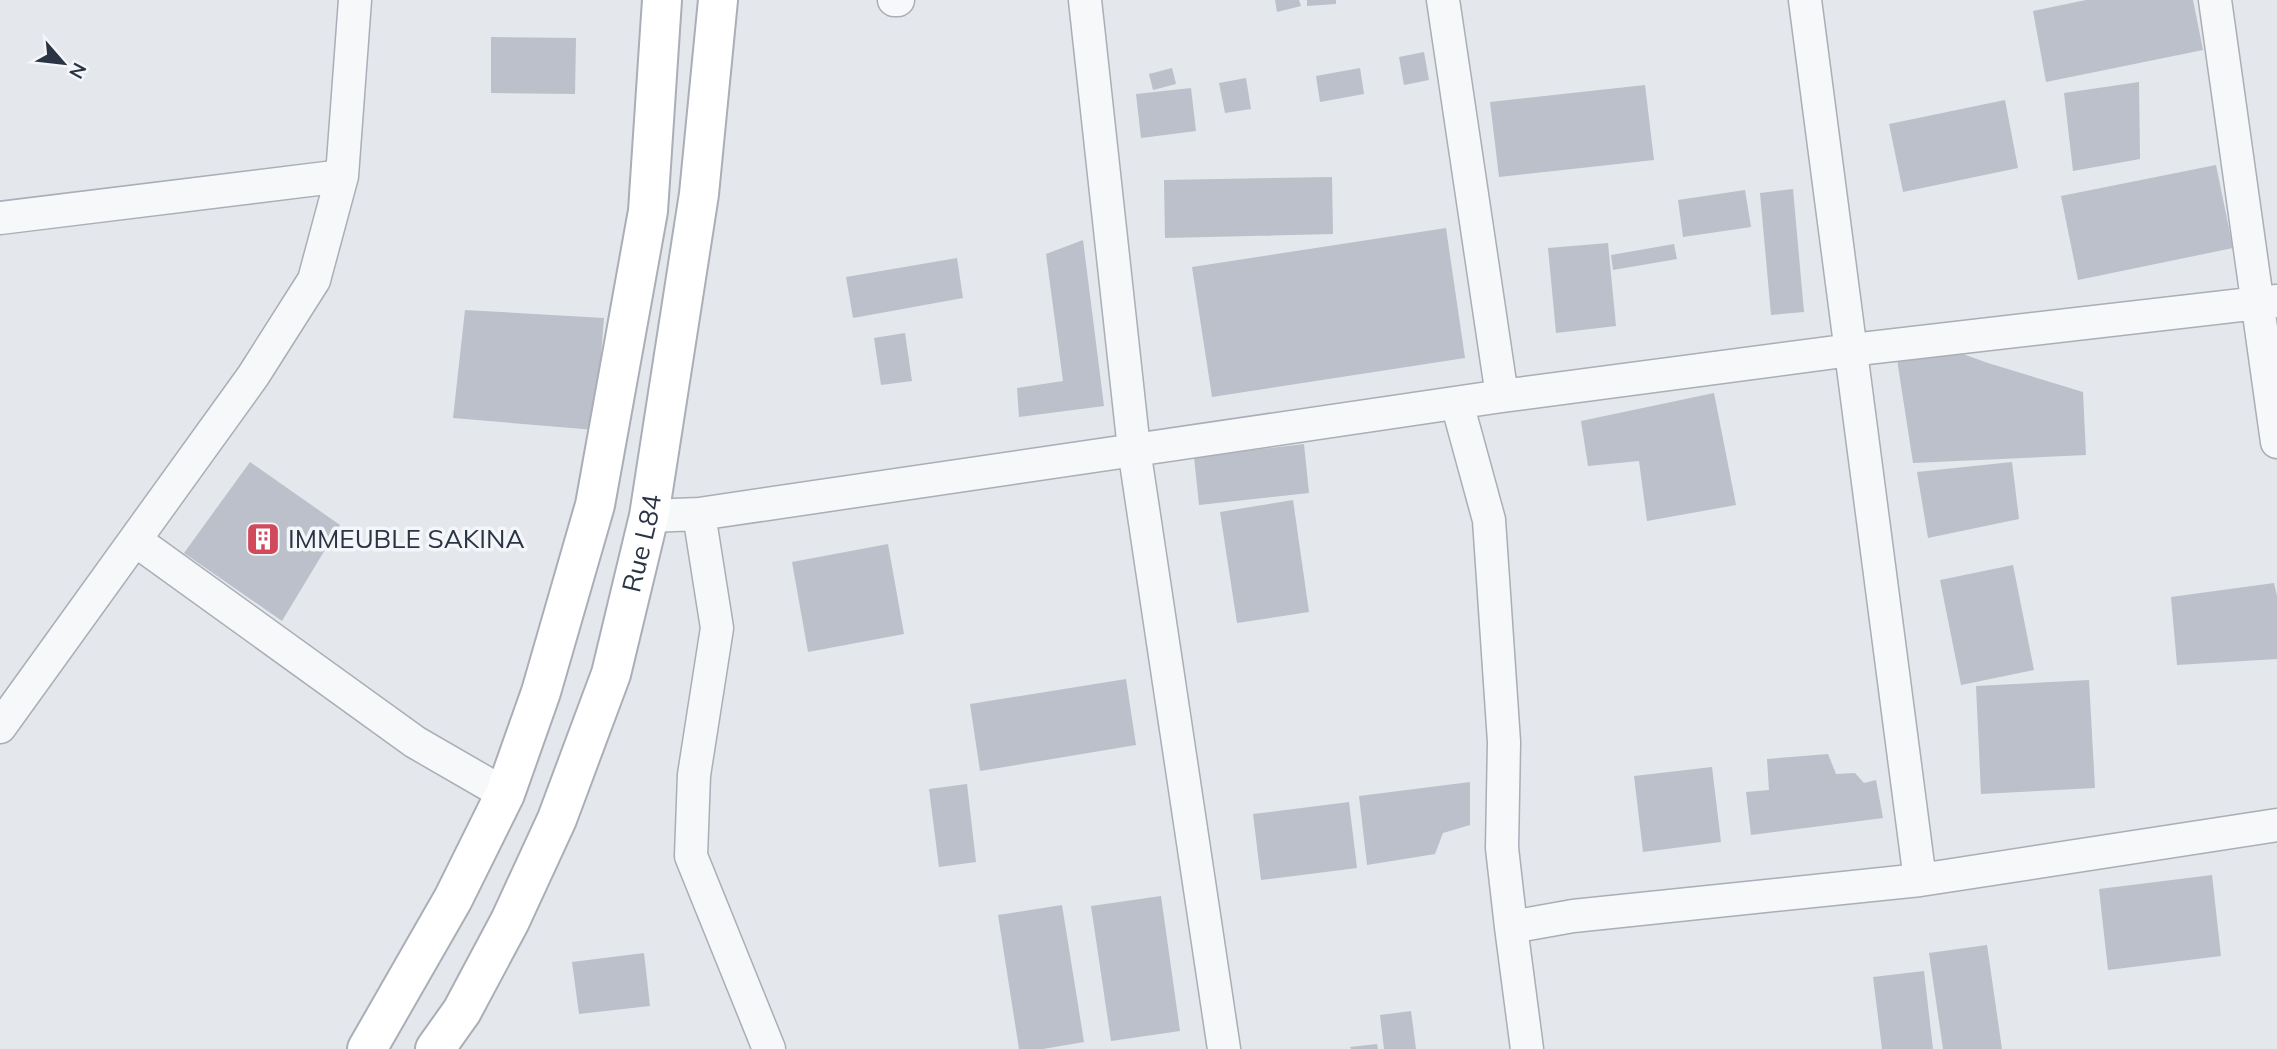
<svg xmlns="http://www.w3.org/2000/svg" width="2277" height="1049" viewBox="0 0 2277 1049" font-family="Mulish,sans-serif">
	<style>
		.building { fill: #bbc0ca }
		.lines { fill: none; stroke-linecap: round; stroke-linejoin: round }
		.minor-casing { stroke: #a9aeb7; stroke-width: 35 }
		.secondary-casing { stroke: #a9aeb7; stroke-width: 42 }
		.minor { stroke: #f7f8fa; stroke-width: 32 }
		.secondary { stroke: #fff; stroke-width: 38 }
		.labels { text-anchor: middle; stroke-width: 7; stroke-linejoin: round; paint-order: stroke }
		.poi-label { font-size: 26px; fill: #2b3445; stroke: #f4f6f9; text-anchor: start }
		.street-label { font-size: 26px; fill: #2b3445; stroke: #f4f6f9 }
	</style>
	<rect width="100%" height="100%" fill="#e4e7ec"/>
	<path class="building" d="M 1275,0 L 1299,0 L 1301,6 L 1277,12 Z
		M 1307,0 L 1336,0 L 1336,4 L 1307,6 Z
		M 2086,0 L 2193,0 L 2203,50 L 2046,82 L 2033,11 Z
		M 491,37 L 576,38 L 575,94 L 491,93 Z
		M 1424,52 L 1429,80 L 1404,85 L 1399,57 Z
		M 1172,68 L 1176,84 L 1153,90 L 1149,74 Z
		M 1360,68 L 1364,94 L 1320,102 L 1316,76 Z
		M 1246,78 L 1251,109 L 1225,113 L 1219,83 Z
		M 2139,82 L 2140,159 L 2073,171 L 2064,93 Z
		M 1645,85 L 1654,160 L 1499,177 L 1490,102 Z
		M 1191,88 L 1196,131 L 1141,138 L 1136,94 Z
		M 2005,100 L 2018,168 L 1903,192 L 1889,124 Z
		M 2216,165 L 2233,248 L 2078,280 L 2061,196 Z
		M 1332,177 L 1333,234 L 1165,238 L 1164,180 Z
		M 1793,189 L 1804,312 L 1771,315 L 1760,193 Z
		M 1745,190 L 1751,227 L 1683,237 L 1678,200 Z
		M 1446,228 L 1465,358 L 1212,397 L 1192,267 Z
		M 1083,240 L 1104,406 L 1019,417 L 1017,388 L 1063,381 L 1046,254 Z
		M 1608,243 L 1616,326 L 1556,333 L 1548,248 Z
		M 1674,244 L 1677,259 L 1613,270 L 1611,255 Z
		M 957,258 L 963,298 L 853,318 L 846,277 Z
		M 465,310 L 604,318 L 595,430 L 453,418 Z
		M 905,333 L 912,381 L 881,385 L 874,338 Z
		M 1943,347 L 1988,363 L 2083,392 L 2086,455 L 1913,463 L 1896,353 Z
		M 1714,393 L 1736,505 L 1647,521 L 1639,461 L 1588,466 L 1581,421 Z
		M 1304,444 L 1309,493 L 1199,505 L 1194,457 Z
		M 250,462 L 340,525 L 282,621 L 184,553 Z
		M 2012,462 L 2019,519 L 1928,538 L 1917,472 Z
		M 1293,500 L 1309,612 L 1237,623 L 1220,512 Z
		M 888,544 L 904,634 L 808,652 L 792,562 Z
		M 2013,565 L 2034,670 L 1961,685 L 1940,580 Z
		M 2274,583 L 2277,596 L 2277,659 L 2177,665 L 2171,597 Z
		M 1126,679 L 1136,745 L 980,771 L 970,704 Z
		M 2089,680 L 2095,788 L 1981,794 L 1976,686 Z
		M 1828,754 L 1836,774 L 1855,773 L 1864,783 L 1876,780 L 1883,818 L 1751,835 L 1746,792 L 1769,790 L 1767,759 Z
		M 1712,767 L 1721,842 L 1643,852 L 1634,776 Z
		M 1470,782 L 1470,825 L 1443,833 L 1435,854 L 1367,865 L 1359,796 Z
		M 967,784 L 976,862 L 939,867 L 929,789 Z
		M 1349,802 L 1357,868 L 1261,880 L 1253,814 Z
		M 2212,875 L 2221,956 L 2108,970 L 2099,889 Z
		M 1161,896 L 1180,1031 L 1111,1041 L 1091,906 Z
		M 1062,905 L 1084,1042 L 1043,1049 L 1019,1049 L 998,915 Z
		M 1987,945 L 2002,1049 L 1943,1049 L 1929,953 Z
		M 644,953 L 650,1006 L 579,1014 L 572,962 Z
		M 1924,971 L 1933,1049 L 1882,1049 L 1873,977 Z
		M 1411,1011 L 1416,1049 L 1384,1049 L 1380,1015 Z
		M 1377,1044 L 1378,1049 L 1351,1049 L 1350,1047 Z"/>
	<g class="lines">
		<g class="minor-casing">
			<path id="minor" d="M 894,0 L 898,0
				M 1085,0 L 1134,449 L 1224,1049
				M 1443,0 L 1502,396
				M 1805,0 L 1920,880
				M 2215,0 L 2277,442
				M 0,218 L 342,176
				M 1457,403 L 1489,520 L 1504,742 L 1502,848 L 1511,927
				M 699,514 L 717,628 L 694,775 L 691,856 L 769,1049
				M 649,516 L 699,514 L 1502,396 L 1851,350 L 2277,301
				M 135,540 L 415,742 L 505,794
				M 0,727 L 253,376 L 314,280 L 342,176 L 355,0
				M 1527,1049 L 1511,927 L 1573,916 L 1920,880 L 2277,825"/>
		</g>
		<g class="secondary-casing">
			<g id="secondary">
				<path d="M 367,1049 L 453,899 L 505,794 L 541,692 L 595,505 L 648,211 L 662,0"/>
				<path id="s1" d="M 435,1049 L 462,1011 L 510,921 L 557,819 L 611,674 L 649,516 L 699,194 L 718,0"/>
			</g>
		</g>
		<use href="#minor" class="minor"/>
		<use href="#secondary" class="secondary"/>
	</g>
	<defs>
		<g id="building-square" transform="scale(1.75)"><rect x="-9" y="-9" width="18" height="18" rx="4" fill="#d1495b" stroke="#f4f6f9"/><path d="M-4-6H4V6H1V3H-1V6H-4ZM-2.5-4.3h1.7v1.8h-1.7ZM.8-4.3h1.7v1.8H.8ZM-2.5-1h1.7V.8h-1.7ZM.8-1h1.7V.8H.8Z" fill="#fff"/></g>
	</defs>
	<g fill-rule="evenodd">
		<use href="#building-square" x="263" y="539"/>
	</g>
	<g class="labels">
		<g class="poi-label">
			<text x="288" y="548">IMMEUBLE SAKINA</text>
		</g>
		<g class="street-label">
			<text dy="9" stroke="none"><textPath href="#s1" startOffset="550">Rue L84</textPath></text>
		</g>
	</g>
	<g transform="translate(63 63) rotate(118)" stroke="#f4f6f9" stroke-width="5" paint-order="stroke">
	<path d="M0-5L12 26L0 18L-12 26Z" fill="#2b3445"/>
	<text y="-10" font-size="19" font-weight="bold" text-anchor="middle" fill="#2b3445">N</text>
	</g>
</svg>
